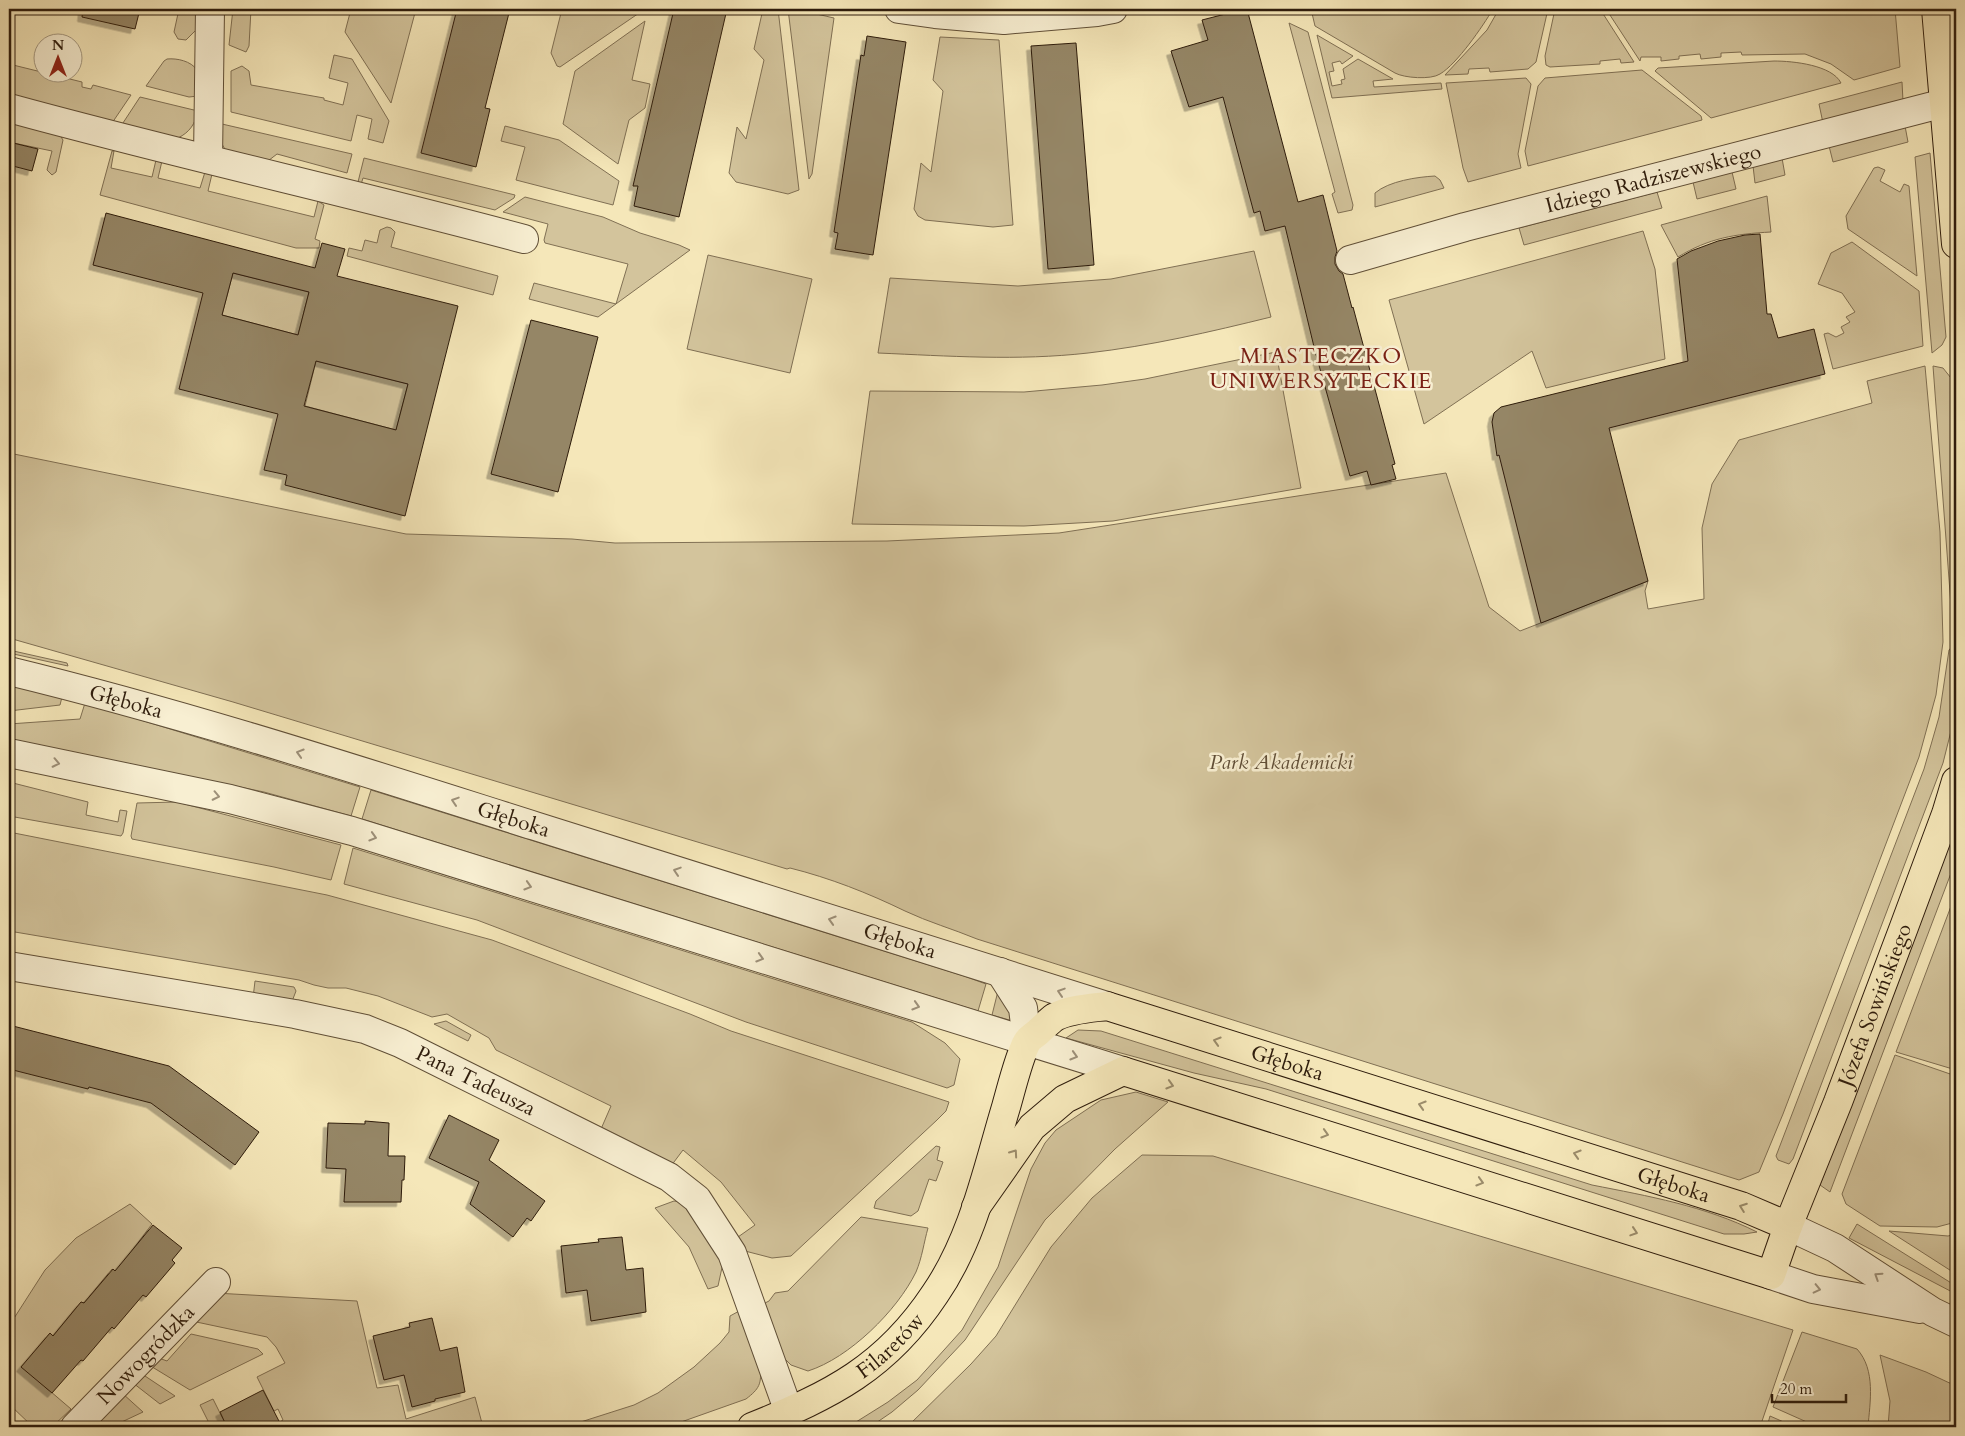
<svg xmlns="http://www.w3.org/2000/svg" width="1965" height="1436" viewBox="0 0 1965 1436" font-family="Cardo,serif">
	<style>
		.green { fill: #d3c49c; stroke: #807054 }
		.building { fill: #958666; stroke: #2e1c0c; fill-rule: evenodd; filter: url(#shadow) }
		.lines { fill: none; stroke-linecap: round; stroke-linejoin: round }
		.minor-casing { stroke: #604f37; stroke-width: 30 }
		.major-casing { stroke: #2e1c0c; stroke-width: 30 }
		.minor { stroke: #f8efd2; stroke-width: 28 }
		.major { stroke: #f5e7b9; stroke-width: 28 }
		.oneway { stroke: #9d9079 }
		.oneway2 { stroke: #9b8c6b }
		.labels { text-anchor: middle; stroke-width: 5; stroke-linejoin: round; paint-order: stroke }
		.street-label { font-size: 21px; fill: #2e1c0c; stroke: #f8efd2 }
		.park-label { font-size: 21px; font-style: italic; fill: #604e37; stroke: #f8efd2 }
		.neighbourhood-label { font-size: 22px; letter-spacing: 1px; fill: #7a1f14; stroke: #f8efd2 }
	</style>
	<defs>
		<filter id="shadow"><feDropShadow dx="-4.5" dy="4.5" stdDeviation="0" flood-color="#0004"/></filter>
	</defs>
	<rect width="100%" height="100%" fill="#f5e7b9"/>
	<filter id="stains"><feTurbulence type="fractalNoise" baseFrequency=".004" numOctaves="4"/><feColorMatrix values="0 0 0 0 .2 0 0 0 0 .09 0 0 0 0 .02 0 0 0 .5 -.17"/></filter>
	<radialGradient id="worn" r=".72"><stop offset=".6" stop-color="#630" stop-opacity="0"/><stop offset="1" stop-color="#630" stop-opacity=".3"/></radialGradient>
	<path class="green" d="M 179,9 L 198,9 L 196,30 L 186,40 L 178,39 L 174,32 Z
		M 233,9 L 251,9 L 249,46 L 246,52 L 229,45 Z
		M 351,9 L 416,9 L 391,103 L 345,32 Z
		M 562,9 L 645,9 L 560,67 L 557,66 L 551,53 Z
		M 763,9 L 778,9 L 799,190 L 788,194 L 736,182 L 729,173 L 737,127 L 746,139 L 764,60 L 754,49 Z
		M 788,9 L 795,9 L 834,18 L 812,174 L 809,179 Z
		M 1311,9 L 1493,9 C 1483,26 1457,64 1440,74 C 1431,80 1404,78 1395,73 L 1315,26 Z
		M 1499,9 L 1548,9 L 1536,62 L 1528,69 L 1490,72 L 1489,68 L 1469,69 L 1468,74 L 1445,75 L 1487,30 Z
		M 1555,9 L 1600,9 L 1634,62 L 1621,63 L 1620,59 L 1600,61 L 1600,64 L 1550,67 L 1546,65 L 1545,56 Z
		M 1606,9 L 1895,9 L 1900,67 L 1854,80 L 1831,64 L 1805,54 L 1742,55 L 1741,52 L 1721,53 L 1721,57 L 1701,59 L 1700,54 L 1679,56 L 1679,59 L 1661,61 L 1661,57 L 1641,57 L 1640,61 Z
		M 645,21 L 632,80 L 650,84 L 645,108 L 629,120 L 618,164 L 563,124 L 575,71 Z
		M 1289,23 L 1308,32 L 1353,205 L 1352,210 L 1338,213 L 1332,194 L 1335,192 Z
		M 1317,35 L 1353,56 L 1342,64 L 1340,61 L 1332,63 L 1334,71 L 1329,72 L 1332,86 L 1342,84 L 1341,80 L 1345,79 L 1343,69 L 1358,59 L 1393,79 L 1373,81 L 1374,87 L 1441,83 L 1442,89 L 1332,98 Z
		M 940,37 L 999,40 L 1013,225 L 993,227 L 925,220 L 918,216 L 914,209 L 921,163 L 931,172 L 943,91 L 933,80 Z
		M 334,55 L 352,59 L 389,121 L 383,143 L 368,139 L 372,119 L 357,115 L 351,141 L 231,112 L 231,71 L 242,66 L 249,71 L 251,85 L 324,98 L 324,100 L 343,105 L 348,83 L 329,78 Z
		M 167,59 C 177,58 191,61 197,70 L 198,96 L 189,97 L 146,86 L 164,61 Z
		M 1774,61 C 1793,61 1832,65 1841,83 L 1711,118 L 1655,71 L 1658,68 Z
		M 9,64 L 82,82 L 82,87 L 91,89 L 93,85 L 131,95 L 110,126 L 9,101 Z
		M 1642,70 L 1701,116 L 1702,120 L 1528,166 L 1525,151 L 1538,86 L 1545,78 Z
		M 1526,78 L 1531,84 L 1518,154 L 1521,168 L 1468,182 L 1463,168 L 1446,83 Z
		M 1902,82 L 1903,101 L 1823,123 L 1819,104 Z
		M 140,97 L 198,111 C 195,124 190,132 178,138 L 119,129 Z
		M 9,117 L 56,129 L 63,140 L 56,172 L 52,175 L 47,170 L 52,151 L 9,142 Z
		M 222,124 L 352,154 L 347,173 L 277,154 L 264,164 L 227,153 L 222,144 Z
		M 505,126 L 559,140 L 619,181 L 613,205 L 516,180 L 525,147 L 501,141 Z
		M 1905,126 L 1908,142 L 1833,162 L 1829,146 Z
		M 112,151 L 114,151 L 111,168 L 152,177 L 156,160 L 162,161 L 158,178 L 200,188 L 205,172 L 212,174 L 208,191 L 314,217 L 318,201 L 324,205 L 315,239 L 320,241 L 319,248 L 296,248 L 100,195 Z
		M 1930,153 L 1946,337 L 1942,345 L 1932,353 L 1915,157 Z
		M 364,158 L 515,195 L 514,198 L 495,210 L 363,178 L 358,194 L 355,194 Z
		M 1782,158 L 1785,175 L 1755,183 L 1753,166 Z
		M 1878,167 L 1885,170 L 1880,181 L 1900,192 L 1904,184 L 1909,186 L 1917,276 L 1848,229 L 1846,216 L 1874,168 Z
		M 1732,172 L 1736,189 L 1697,199 L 1693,182 Z
		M 1435,176 L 1440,180 L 1444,188 L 1375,207 L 1375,193 C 1389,181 1417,177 1435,176 Z
		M 1657,192 L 1662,208 L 1524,245 L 1519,228 Z
		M 1767,196 L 1771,232 C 1735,234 1709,238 1678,257 L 1661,225 Z
		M 525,197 L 603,217 L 640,233 L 679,245 L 690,250 L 598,317 L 529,299 L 534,283 L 616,304 L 628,264 L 545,243 L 544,240 L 548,224 L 503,212 Z
		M 387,227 L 391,228 L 395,232 L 391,247 L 498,276 L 493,295 L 347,256 L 349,248 L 362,251 L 365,240 L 377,243 L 380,230 Z
		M 1643,231 L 1655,269 L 1665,359 L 1546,388 L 1532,351 L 1424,424 L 1389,300 Z
		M 1852,242 L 1919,291 L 1923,346 L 1833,369 L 1824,334 L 1828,333 L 1836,337 L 1844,333 L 1841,327 L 1850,322 L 1846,317 L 1855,312 L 1842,293 L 1818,284 L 1831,253 Z
		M 1254,251 L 1271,317 C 1210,332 1150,346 1088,353 C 1018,361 948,356 878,353 L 890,278 L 1018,286 L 1111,279 Z
		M 708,255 L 812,279 L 790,373 L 687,349 Z
		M 233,273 L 309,292 L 298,335 L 222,315 Z
		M 1276,352 L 1301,488 L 1113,521 L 1024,526 L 852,524 L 870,391 L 1024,392 L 1102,385 L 1145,379 Z
		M 316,361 L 408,384 L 396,430 L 305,406 Z
		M 1925,366 L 1940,532 L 1943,642 L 1936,695 L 1919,757 L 1783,1114 L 1759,1172 L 1739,1180 L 977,939 C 953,929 928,922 905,911 C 868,893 830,878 790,868 L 787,869 L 233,702 L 9,638 L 9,453 L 406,534 L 572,539 L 615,543 L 887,541 L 1059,533 L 1446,473 L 1489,607 L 1520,631 L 1648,581 L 1645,591 L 1648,609 L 1704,599 L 1702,528 L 1712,484 L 1739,440 L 1872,403 L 1867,381 Z
		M 1933,366 L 1943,368 L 1951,378 L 1956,450 L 1956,623 L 1952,619 Z
		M 1956,642 L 1956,711 L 1943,763 L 1793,1159 L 1789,1164 L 1778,1160 L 1776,1156 L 1924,769 L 1939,717 L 1949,650 Z
		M 9,650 L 67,663 L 68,666 L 9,653 Z
		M 9,685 L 62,697 L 60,705 L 9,711 Z
		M 85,703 L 360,787 L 351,816 L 264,792 L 9,739 L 9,724 L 80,719 Z
		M 9,782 L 88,802 L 86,815 L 118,822 L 120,810 L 127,811 L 123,833 L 121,836 L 9,816 Z
		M 371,790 L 964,976 L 986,984 L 978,1011 L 362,819 Z
		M 177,802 L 341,845 L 331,880 L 274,867 L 132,839 L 131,836 L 137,803 Z
		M 1956,824 L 1956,860 L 1830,1192 L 1820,1185 Z
		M 9,832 L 327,895 L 492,940 L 690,1014 L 731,1031 L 949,1102 L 946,1111 L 937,1120 L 791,1256 L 772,1258 L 745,1251 L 738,1237 L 755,1225 L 721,1182 L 683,1150 L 671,1166 L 601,1129 L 611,1106 L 496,1050 L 489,1038 L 447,1014 L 432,1017 L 378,996 L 346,988 L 328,988 L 314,985 L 299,980 L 9,931 Z
		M 353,848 L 912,1022 L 945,1043 L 960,1059 L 954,1085 L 947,1088 L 746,1022 L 477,920 L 344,884 Z
		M 1956,893 L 1956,1070 L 1896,1052 Z
		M 255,981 L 294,987 L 296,991 L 291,1004 L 253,998 Z
		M 998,991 L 1016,1022 L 992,1015 Z
		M 446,1021 L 471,1035 L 468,1041 L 434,1024 Z
		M 1078,1030 L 1101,1031 L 1592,1185 C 1648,1196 1705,1206 1757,1232 L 1744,1234 L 1724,1234 L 1266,1089 L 1194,1073 L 1066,1038 Z
		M 1895,1055 L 1956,1076 L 1956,1222 L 1937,1227 L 1880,1226 L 1846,1204 L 1842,1194 Z
		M 1136,1092 L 1168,1102 L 1115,1149 L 1045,1220 L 965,1340 L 918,1390 L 892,1412 L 870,1427 L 848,1427 L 888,1402 L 917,1380 L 962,1330 L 998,1267 L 1031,1169 L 1045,1143 L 1056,1130 L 1101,1100 Z
		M 936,1146 L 940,1147 L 937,1160 L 943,1162 L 936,1181 L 929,1179 L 918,1211 L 911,1216 L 874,1208 L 876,1201 Z
		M 1142,1155 L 1213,1156 L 1793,1330 L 1760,1427 L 907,1427 L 971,1364 L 996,1336 L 1051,1247 L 1092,1198 Z
		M 674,1201 L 681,1202 L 688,1207 L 723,1263 L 718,1286 L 708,1289 L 689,1247 L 655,1208 Z
		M 130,1204 L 152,1224 L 116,1272 L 112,1269 L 84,1303 L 81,1302 L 53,1336 L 50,1333 L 22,1367 L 71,1409 L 52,1427 L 33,1427 L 9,1404 L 9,1326 L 45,1270 L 76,1238 Z
		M 861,1217 L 928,1228 C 924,1242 922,1258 916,1272 C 897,1311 849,1358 808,1371 L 791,1365 L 784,1358 L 763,1304 L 769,1301 L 775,1293 L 788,1291 Z
		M 1857,1224 L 1956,1286 L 1956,1294 L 1849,1238 Z
		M 1889,1231 L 1948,1236 L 1956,1234 L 1956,1274 Z
		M 215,1293 L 357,1301 L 377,1388 L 398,1385 L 406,1419 L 475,1397 L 483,1427 L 272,1427 L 283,1420 L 278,1409 L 274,1411 L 257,1377 L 285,1363 L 276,1347 L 267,1337 L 187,1320 Z
		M 741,1310 L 760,1367 C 762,1384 759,1389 746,1399 L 667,1427 L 565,1427 L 634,1405 L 658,1393 L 694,1367 L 720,1343 L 729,1332 L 730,1316 Z
		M 1802,1332 L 1857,1349 C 1876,1370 1870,1402 1868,1427 L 1818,1427 L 1773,1407 Z
		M 191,1334 L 258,1349 L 263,1354 L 190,1390 L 149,1365 L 156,1357 L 167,1361 Z
		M 1880,1355 L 1926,1372 L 1956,1386 L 1956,1427 L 1888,1427 L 1890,1401 Z
		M 142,1374 L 175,1396 L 160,1404 L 133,1383 Z
		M 122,1393 L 143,1412 L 111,1427 L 88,1427 Z
		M 213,1399 L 227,1427 L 211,1427 L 200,1405 Z
		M 1770,1416 L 1795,1427 L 1767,1427 Z"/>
	<path class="building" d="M 83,9 L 140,9 L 135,29 L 82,17 Z
		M 457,9 L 510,9 L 485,108 L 490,109 L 476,167 L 421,153 Z
		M 674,9 L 727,9 L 679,217 L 634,206 L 638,186 L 633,186 Z
		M 1245,9 L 1247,9 L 1298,202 L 1323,195 L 1337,251 L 1335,257 L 1335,264 L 1339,271 L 1343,274 L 1352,308 L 1353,307 L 1395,464 L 1392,465 L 1396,479 L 1371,485 L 1367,471 L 1350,476 L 1315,351 L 1285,226 L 1265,231 L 1260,211 L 1254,213 L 1223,97 L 1189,107 L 1171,51 L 1208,40 L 1202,20 Z
		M 867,36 L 906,42 L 873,255 L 835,249 L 838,233 L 834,232 L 861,55 L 864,56 Z
		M 1076,43 L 1094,265 L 1048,269 L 1031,46 Z
		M 9,142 L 38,149 L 32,171 L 9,165 Z
		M 106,213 L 315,268 L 322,243 L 345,249 L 337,276 L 458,306 L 405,516 L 285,485 L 287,475 L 264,470 L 278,414 L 179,389 L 203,293 L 93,265 ZM 233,273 L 309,292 L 298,335 L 222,315 ZM 316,361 L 408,384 L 396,430 L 304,406 Z
		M 1760,234 L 1767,314 L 1771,314 L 1778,338 L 1814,329 L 1825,374 L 1609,428 L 1648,581 L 1541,623 L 1499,455 L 1497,456 L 1492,422 L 1494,413 L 1501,407 L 1688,361 L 1677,259 L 1691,251 L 1718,241 L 1745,235 Z
		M 531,320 L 598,337 L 558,492 L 491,474 Z
		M 9,1025 L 169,1066 L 259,1132 L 235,1165 L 151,1103 L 89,1087 L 88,1089 L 9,1069 Z
		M 449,1115 L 499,1140 L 489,1160 L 545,1201 L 531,1221 L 527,1218 L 513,1237 L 470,1204 L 479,1182 L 429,1158 Z
		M 365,1121 L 389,1123 L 388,1156 L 405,1156 L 404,1180 L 402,1180 L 401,1202 L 344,1202 L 346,1169 L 326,1168 L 328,1123 L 365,1124 Z
		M 153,1225 L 182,1248 L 172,1260 L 175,1263 L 146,1297 L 143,1295 L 114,1329 L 112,1327 L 83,1361 L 81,1360 L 52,1393 L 21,1367 L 50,1333 L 53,1336 L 81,1302 L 84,1303 L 113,1269 L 115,1271 Z
		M 622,1237 L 626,1270 L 643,1268 L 646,1312 L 591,1321 L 587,1290 L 566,1293 L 561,1246 L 599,1242 L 598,1239 Z
		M 432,1318 L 440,1351 L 457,1347 L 465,1392 L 435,1399 L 435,1401 L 412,1407 L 404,1375 L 384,1380 L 373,1336 L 410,1327 L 409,1323 Z
		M 263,1390 L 282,1427 L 227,1427 L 220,1412 Z"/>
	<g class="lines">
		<g class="minor-casing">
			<g id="minor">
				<path d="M 899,9 L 935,14 L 1004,20 L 1097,12 L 1113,9"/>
				<path d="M 9,108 C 180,155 353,193 524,239"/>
				<path d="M 208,159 L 210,9"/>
				<path id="s1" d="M 1350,260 L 1465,227 L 1956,100"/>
				<path id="s2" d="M 9,671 C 186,714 361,771 535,826 C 725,886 916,946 1107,1006"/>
				<path d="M 9,753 L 230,799 L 352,831 L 1123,1071"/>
				<path id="s3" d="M 9,966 L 295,1014 L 365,1029 L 400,1043 L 669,1177 L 697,1199 L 732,1253 L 789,1412"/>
				<path d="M 1000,972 L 1023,1008 L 1027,1041"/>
				<path d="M 1788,1226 L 1835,1248 L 1933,1312 L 1956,1323"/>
				<path d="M 1771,1275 L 1813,1289 L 1920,1309"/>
				<path id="s4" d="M 75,1427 L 216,1282"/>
			</g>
		</g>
		<g class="major-casing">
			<g id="major">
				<path d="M 1936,9 L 1956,244"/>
				<path id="s5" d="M 976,1207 L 1032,1127 L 1065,1099 L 1123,1071 L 1771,1275 L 1788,1226 L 1838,1102 L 1904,927 L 1946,814 L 1956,781"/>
				<path id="s6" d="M 752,1427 C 831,1395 886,1368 935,1294 C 973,1239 987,1170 1006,1107 C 1011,1090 1019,1056 1027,1042 C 1029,1038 1035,1035 1038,1032 C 1044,1027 1049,1021 1055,1017 C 1070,1009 1091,1008 1107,1006 L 1741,1206 L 1788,1226"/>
			</g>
		</g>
		<use href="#minor" class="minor"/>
		<use href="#major" class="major"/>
	</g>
	<defs><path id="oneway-chevron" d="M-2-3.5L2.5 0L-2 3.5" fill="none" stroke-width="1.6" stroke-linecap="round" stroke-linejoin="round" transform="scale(1.25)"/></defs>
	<g class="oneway">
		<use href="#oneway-chevron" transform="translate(300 753) rotate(-163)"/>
		<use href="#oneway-chevron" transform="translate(56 763) rotate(12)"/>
		<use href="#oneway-chevron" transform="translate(216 796) rotate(12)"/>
		<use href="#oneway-chevron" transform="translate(455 801) rotate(-162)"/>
		<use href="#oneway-chevron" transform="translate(373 837) rotate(17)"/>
		<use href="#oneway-chevron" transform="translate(677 871) rotate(-162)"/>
		<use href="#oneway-chevron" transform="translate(528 886) rotate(17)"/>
		<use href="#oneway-chevron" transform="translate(832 920) rotate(-163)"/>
		<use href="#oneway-chevron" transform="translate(760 958) rotate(17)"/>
		<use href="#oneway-chevron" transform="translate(1061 992) rotate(-162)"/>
		<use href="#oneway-chevron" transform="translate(916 1006) rotate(17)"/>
		<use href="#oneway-chevron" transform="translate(1074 1056) rotate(17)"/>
		<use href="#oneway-chevron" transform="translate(1878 1276) rotate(-147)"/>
		<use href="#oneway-chevron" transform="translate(1817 1289) rotate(13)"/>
	</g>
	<g class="oneway2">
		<use href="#oneway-chevron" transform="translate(1217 1041) rotate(-163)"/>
		<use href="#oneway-chevron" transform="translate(1170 1085) rotate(17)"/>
		<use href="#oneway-chevron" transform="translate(1422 1105) rotate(-163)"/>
		<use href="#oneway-chevron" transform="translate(1325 1134) rotate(17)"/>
		<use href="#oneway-chevron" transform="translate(1014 1153) rotate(-55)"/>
		<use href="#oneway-chevron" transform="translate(1577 1154) rotate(-163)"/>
		<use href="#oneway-chevron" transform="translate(1480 1182) rotate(17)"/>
		<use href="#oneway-chevron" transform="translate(1743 1207) rotate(-160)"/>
		<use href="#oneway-chevron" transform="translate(1634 1232) rotate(18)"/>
	</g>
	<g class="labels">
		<g class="street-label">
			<text dy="7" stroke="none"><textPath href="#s1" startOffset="314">Idziego Radziszewskiego</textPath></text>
			<text dy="7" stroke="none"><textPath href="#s2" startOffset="121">Głęboka</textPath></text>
			<text dy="7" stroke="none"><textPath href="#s2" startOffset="526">Głęboka</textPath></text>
			<text dy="7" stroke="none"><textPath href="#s2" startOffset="931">Głęboka</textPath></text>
			<text dy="7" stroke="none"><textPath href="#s5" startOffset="1174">Józefa Sowińskiego</textPath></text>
			<text dy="7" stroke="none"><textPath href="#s6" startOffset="780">Głęboka</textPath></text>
			<text dy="7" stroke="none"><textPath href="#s3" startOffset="484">Pana Tadeusza</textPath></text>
			<text dy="7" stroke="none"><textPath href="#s6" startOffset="1185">Głęboka</textPath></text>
			<text dy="7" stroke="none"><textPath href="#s6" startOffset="162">Filaretów</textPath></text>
			<text dy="7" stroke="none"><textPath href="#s4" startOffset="101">Nowogródzka</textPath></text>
		</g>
		<g class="park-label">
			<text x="1281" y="769">Park Akademicki</text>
		</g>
		<g class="neighbourhood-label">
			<text x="1321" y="363">MIASTECZKO<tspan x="1321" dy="25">UNIWERSYTECKIE</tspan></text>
		</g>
	</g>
	<rect width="1965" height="1436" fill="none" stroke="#f5e7b9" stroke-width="30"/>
	<rect x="10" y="10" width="1945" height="1416" fill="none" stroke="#2e1c0c" stroke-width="2.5"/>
	<rect x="15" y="15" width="1935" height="1406" fill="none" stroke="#2e1c0c"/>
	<g transform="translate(58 58)"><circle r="24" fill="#f8efd2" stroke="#a79b83"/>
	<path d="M0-4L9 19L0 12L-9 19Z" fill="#8f2418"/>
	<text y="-8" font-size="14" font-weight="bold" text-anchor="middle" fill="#2e1c0c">N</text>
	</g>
	<path d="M1772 1394v8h74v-8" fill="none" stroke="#2e1c0c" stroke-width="2.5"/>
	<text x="1780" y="1394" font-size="15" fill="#2e1c0c" stroke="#f8efd2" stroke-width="4" paint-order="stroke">20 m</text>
	<rect width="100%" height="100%" filter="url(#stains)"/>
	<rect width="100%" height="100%" fill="url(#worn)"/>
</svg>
